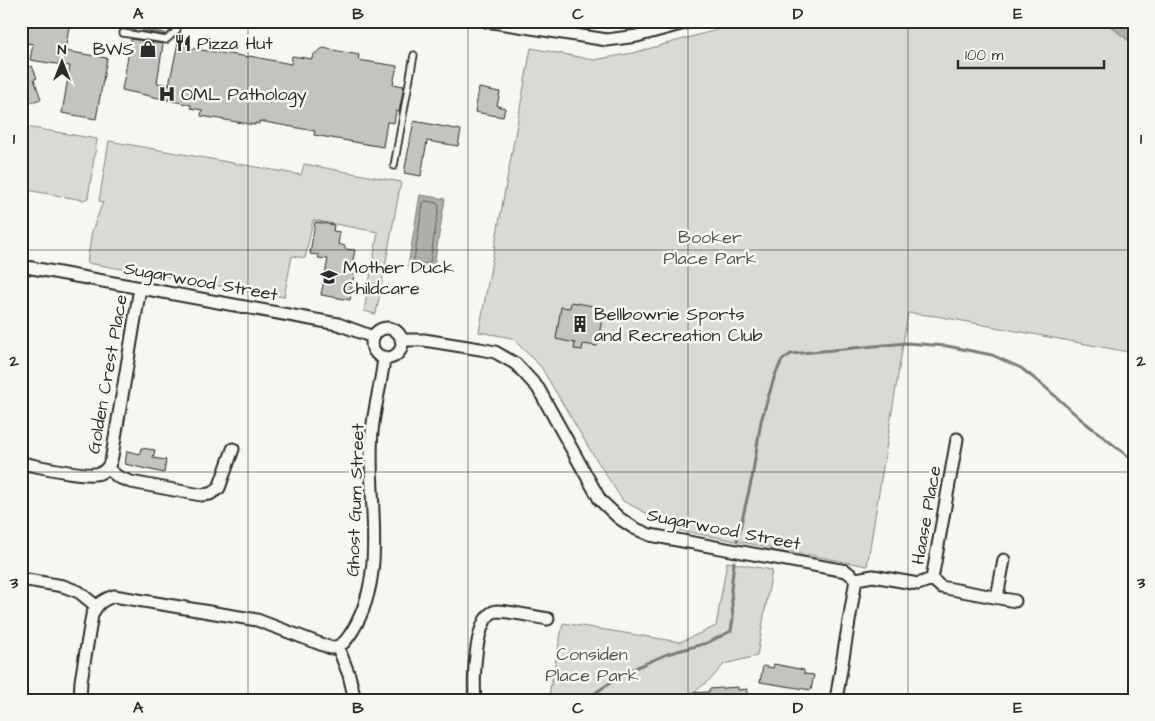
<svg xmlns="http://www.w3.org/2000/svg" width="1155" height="721" viewBox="0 0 1155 721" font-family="'Architects Daughter',sans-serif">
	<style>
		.green { fill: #d9d9d5; stroke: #828280 }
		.water { fill: #aeaeab; stroke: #7a7a78 }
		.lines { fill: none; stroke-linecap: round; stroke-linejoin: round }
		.shore { stroke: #5f5f5e; stroke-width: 1 }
		.stream { stroke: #7a7a78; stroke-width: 3 }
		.building { fill: #c3c3c0; stroke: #2b2b2b }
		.lane-casing { stroke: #2b2b2b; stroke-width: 9 }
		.street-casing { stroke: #2b2b2b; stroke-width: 15 }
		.lane { stroke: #f6f6f2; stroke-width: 5.5 }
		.street { stroke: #f6f6f2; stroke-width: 11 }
		.grid { fill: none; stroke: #2b2b2b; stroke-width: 1; stroke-opacity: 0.55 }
		.labels { text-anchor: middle; stroke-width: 5; stroke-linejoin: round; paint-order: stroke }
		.poi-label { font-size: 18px; fill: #2b2b2b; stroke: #f6f6f2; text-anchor: start }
		.park-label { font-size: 18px; fill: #565656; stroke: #f6f6f2 }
		.street-label { font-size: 18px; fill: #2b2b2b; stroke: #f6f6f2 }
		.neatline { fill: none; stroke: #2b2b2b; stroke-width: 2 }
		.grid-label { font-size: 16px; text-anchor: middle; font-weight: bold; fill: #2b2b2b }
	</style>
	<rect width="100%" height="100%" fill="#f6f6f2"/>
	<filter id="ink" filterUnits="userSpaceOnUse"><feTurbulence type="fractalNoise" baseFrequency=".02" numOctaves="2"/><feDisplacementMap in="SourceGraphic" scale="10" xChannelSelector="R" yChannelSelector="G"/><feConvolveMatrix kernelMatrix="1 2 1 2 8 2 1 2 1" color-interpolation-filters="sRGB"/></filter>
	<g filter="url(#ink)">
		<path class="green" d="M 749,21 L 1104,21 L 1134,45 L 1134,353 L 936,316 L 908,313 L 867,566 L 678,530 L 623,501 L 589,448 L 541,367 L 512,338 L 479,332 L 531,48 L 594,60 L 633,53 Z
			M 21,126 L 97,139 L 88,198 L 83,200 L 21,189 Z
			M 109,141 L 301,175 L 304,164 L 401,182 L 376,314 L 364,311 L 378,232 L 313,220 L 305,258 L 292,256 L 284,297 L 87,263 L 92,231 L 103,202 L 99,201 Z
			M 727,562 L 772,570 L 757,656 L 724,664 L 713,677 L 697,690 L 691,700 L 548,700 L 563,623 L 680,642 L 716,626 Z"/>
		<path class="water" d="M 1104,21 L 1134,21 L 1134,45 Z
			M 420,195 L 445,199 L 433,271 L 408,266 Z"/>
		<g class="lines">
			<path class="shore" d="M 426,201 L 437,203 L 439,206 L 430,262 L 427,264 L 416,263 L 414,260 L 423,203 Z"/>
			<path class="stream" d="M 737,541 L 752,478 L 761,421 L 775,375 L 782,360 L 791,354 L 906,343 L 947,346 L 992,355 L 1021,368 L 1044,386 L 1083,421 L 1134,461
				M 585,700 L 626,672 L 667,654 L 707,643 L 731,631 L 733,618 L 731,589 L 734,562"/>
		</g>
		<path class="building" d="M 21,21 L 70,21 L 65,51 L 107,58 L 96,119 L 62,113 L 70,66 L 30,60 L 33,44 L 21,42 Z
			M 142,29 L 165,33 L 165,35 L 142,31 Z
			M 179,38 L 190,40 L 188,48 L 249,57 L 249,56 L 291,64 L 292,56 L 312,59 L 313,55 L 323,48 L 359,55 L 358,60 L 397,66 L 393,84 L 404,86 L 399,112 L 396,111 L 394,123 L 387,122 L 383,147 L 314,135 L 315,131 L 259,121 L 259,124 L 255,123 L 255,125 L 201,116 L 202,110 L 191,108 L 191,105 L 122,90 L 131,39 L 163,44 L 157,83 L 169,85 Z
			M 32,66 L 37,78 L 34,79 L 41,99 L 21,106 L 21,70 Z
			M 479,88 L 500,92 L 497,106 L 505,108 L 503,117 L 475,112 Z
			M 414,121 L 461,130 L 458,146 L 427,141 L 421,176 L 404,173 Z
			M 315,222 L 334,225 L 333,231 L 340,232 L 338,244 L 345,246 L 345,249 L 355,250 L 353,260 L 356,261 L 350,300 L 321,295 L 328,259 L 318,258 L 319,255 L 310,254 Z
			M 571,302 L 604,308 L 597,346 L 583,344 L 582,350 L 574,349 L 575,343 L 556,339 L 561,307 L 570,308 Z
			M 141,448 L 155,450 L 153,458 L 166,460 L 164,473 L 125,464 L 127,451 L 140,454 Z
			M 774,664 L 804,670 L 804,674 L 814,675 L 811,690 L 760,682 L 763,666 L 773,668 Z
			M 738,687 L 738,690 L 747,689 L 747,700 L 689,700 L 689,693 L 709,692 L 709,689 Z"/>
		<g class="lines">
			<g class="lane-casing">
				<path id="lane" d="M 123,33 L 166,40 L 177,30
					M 394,166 L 414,55"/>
			</g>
			<g class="street-casing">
				<path id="street" d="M 486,21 L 607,40 L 637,36 L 692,21
					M 21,266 L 338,324 L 373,337
					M372 343a15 15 0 1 1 30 0a15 15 0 1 1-30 0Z
					M 401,340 L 424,340 L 480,349 L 495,352 L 516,364 L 538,388 L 600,500 L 619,518 L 634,528 L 650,535 L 846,571 L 856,579 L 836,700
					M 21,463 C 38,466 86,478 100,473 C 110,470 112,458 113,450 L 140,288
					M 107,468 L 118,477 L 131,482 L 201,495 L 210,494 L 219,488 L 233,449
					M 21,579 L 63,586 L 79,592 L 96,606
					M 856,579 L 873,576 L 918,584 L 932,579 L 957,439
					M 932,579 L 941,587 L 1015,601
					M 997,597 L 1004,560
					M 338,647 L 349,675 L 355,700
					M 80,700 L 81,681 L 92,615 C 97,604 102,600 114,596 L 257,620 L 331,648 C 343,647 347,639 353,630 C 389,570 366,497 372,432 C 374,407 382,382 384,357
					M 475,700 C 473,682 474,613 497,611 C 508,611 535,617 548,619"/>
			</g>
			<use href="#lane" class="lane"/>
			<use href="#street" class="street"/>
		</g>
	</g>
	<path class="grid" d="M 248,21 L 248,700M 468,21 L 468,700M 688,21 L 688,700M 908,21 L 908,700M 21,250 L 1134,250M 21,472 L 1134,472"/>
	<defs>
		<g id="restaurant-bare" transform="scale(1.35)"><path d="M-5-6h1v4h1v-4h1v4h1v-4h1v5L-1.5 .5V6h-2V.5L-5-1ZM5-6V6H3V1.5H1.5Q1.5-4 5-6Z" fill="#2b2b2b" stroke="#f6f6f2" stroke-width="2.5" paint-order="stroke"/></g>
		<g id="shop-bare" transform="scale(1.35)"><path d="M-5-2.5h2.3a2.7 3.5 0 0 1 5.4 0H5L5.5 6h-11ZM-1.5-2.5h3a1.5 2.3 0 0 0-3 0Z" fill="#2b2b2b" stroke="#f6f6f2" stroke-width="2.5" paint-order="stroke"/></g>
		<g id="hospital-bare" transform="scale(1.35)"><path d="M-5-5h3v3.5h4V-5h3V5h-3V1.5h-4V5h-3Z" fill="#2b2b2b" stroke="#f6f6f2" stroke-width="2.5" paint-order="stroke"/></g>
		<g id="school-bare" transform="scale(1.35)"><path d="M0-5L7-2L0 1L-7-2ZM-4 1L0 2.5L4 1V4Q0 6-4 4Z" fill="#2b2b2b" stroke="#f6f6f2" stroke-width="2.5" paint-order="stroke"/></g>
		<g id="building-bare" transform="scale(1.35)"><path d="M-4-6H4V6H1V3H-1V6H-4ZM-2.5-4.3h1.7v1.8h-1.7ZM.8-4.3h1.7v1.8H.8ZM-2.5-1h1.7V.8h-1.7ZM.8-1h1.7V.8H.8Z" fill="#2b2b2b" stroke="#f6f6f2" stroke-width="2.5" paint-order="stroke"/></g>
	</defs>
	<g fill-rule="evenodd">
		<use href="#restaurant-bare" x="183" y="43"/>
		<use href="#shop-bare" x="148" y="49"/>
		<use href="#hospital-bare" x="167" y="94"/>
		<use href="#school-bare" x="329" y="277"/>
		<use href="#building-bare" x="580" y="324"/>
	</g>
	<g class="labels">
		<g class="poi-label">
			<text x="197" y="49">Pizza Hut</text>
			<text x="134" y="55" text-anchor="end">BWS</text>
			<text x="181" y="100">OML Pathology</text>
			<text x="343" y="273">Mother Duck<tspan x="343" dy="21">Childcare</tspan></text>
			<text x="594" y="320">Bellbowrie Sports<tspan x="594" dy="21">and Recreation Club</tspan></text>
		</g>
		<g class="park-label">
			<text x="710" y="243">Booker<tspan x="710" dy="21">Place Park</tspan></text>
			<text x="592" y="660">Considen<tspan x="592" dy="21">Place Park</tspan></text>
		</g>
		<g class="street-label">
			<text transform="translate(201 281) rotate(10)" y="6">Sugarwood Street</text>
			<text transform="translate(107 374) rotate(-80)" y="6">Golden Crest Place</text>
			<text transform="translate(355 500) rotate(-88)" y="6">Ghost Gum Street</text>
			<text transform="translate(926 515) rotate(-80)" y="6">Haase Place</text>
			<text transform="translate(724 529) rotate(11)" y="6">Sugarwood Street</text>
		</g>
	</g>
	<rect width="1155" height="721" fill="none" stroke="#f6f6f2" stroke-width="55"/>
	<g transform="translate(62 62)" stroke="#f6f6f2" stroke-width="4" paint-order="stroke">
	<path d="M0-4L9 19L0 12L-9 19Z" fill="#2b2b2b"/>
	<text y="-8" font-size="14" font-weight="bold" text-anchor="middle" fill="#2b2b2b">N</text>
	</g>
	<path d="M958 60v8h146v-8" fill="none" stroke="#2b2b2b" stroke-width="2.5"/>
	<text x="965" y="60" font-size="15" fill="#2b2b2b" stroke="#f6f6f2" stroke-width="4" paint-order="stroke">100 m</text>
	<rect x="28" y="28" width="1100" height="666" class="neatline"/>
	<g class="grid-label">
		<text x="138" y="19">A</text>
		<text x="358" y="19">B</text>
		<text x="578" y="19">C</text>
		<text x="798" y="19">D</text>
		<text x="1018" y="19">E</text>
		<text x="14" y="144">1</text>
		<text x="1141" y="144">1</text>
		<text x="14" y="366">2</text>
		<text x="1141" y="366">2</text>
		<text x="14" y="588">3</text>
		<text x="1141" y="588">3</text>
		<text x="138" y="713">A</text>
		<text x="358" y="713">B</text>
		<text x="578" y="713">C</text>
		<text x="798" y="713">D</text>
		<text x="1018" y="713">E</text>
	</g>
</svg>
